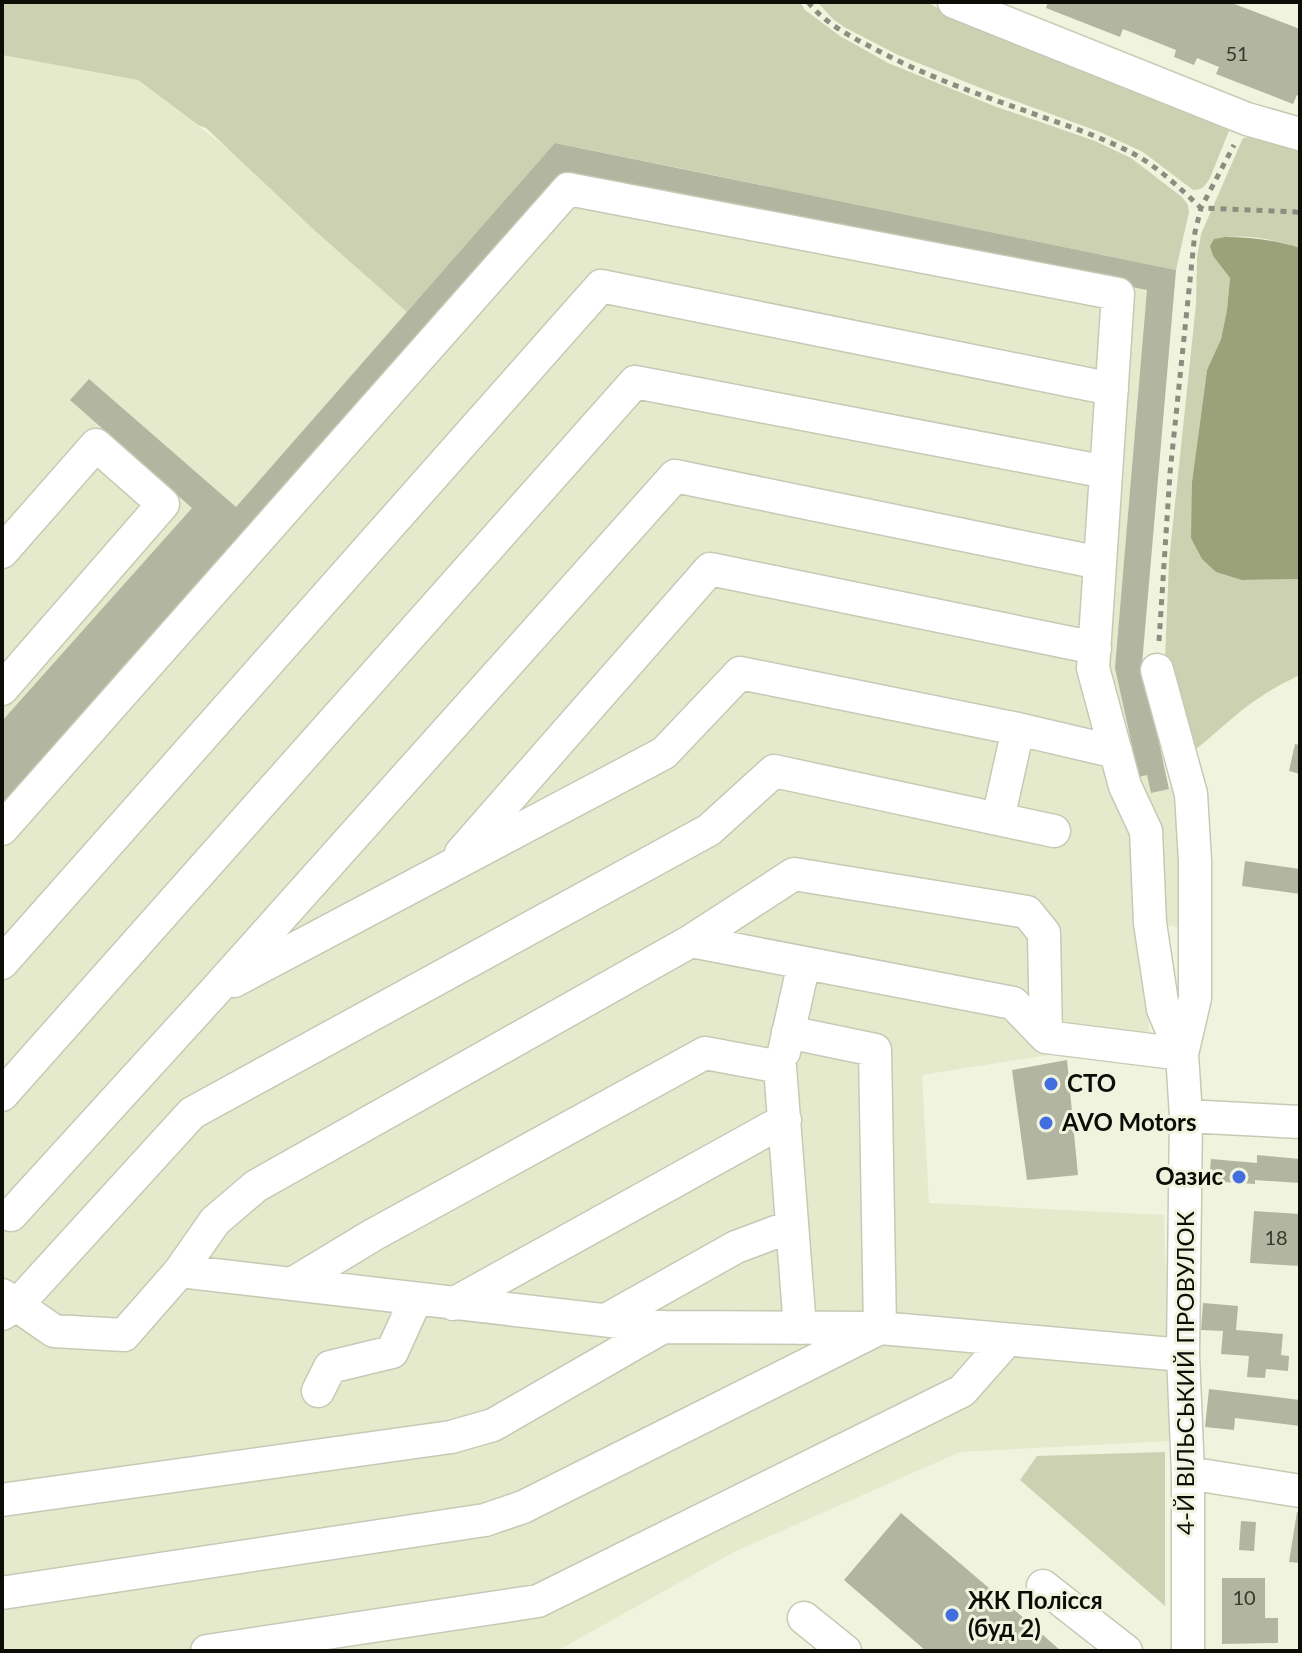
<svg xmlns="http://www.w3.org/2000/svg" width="1302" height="1653" viewBox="0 0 1302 1653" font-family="Lato,sans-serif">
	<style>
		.built { fill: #e5eacd }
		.green { fill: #ccd2b1 }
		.water { fill: #9ba279 }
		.building { fill: #b2b6a1 }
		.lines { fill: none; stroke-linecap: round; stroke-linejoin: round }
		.minor-casing { stroke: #c6cab5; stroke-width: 35 }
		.path { stroke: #8b8e7f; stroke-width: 5; stroke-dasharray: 6 6; stroke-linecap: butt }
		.minor { stroke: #fff; stroke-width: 32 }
		.poi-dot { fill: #426ee0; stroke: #f0f4de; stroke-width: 3 }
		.labels { text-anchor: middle; stroke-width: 6; stroke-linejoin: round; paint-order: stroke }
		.number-label { font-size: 20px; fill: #36372d }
		.poi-label { font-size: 24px; font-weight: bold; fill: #0c0d06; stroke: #f0f4de; text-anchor: start }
		.street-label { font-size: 24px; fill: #0c0d06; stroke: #f0f4de }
	</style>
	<rect width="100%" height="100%" fill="#f0f4de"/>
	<path class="built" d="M 2,55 L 138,80 L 231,151 L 313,229 L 555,143 L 1176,270 L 1142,664 L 1168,788 L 1173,786 L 1180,808 L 1186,928 L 1150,923 L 1139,924 L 1150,1039 L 922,1075 L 929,1203 L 1164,1215 L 1171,1441 L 960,1452 L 734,1552 L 557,1651 L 2,1651 Z"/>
	<path class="green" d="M 2,2 L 800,2 L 805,10 L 840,36 L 888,63 L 994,106 L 1095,141 L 1131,158 L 1182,197 L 1188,205 L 1189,212 L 1176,270 L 556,143 L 407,312 L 313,229 L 206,128 L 198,125 L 138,80 L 2,55 Z
		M 817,2 L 927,2 L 950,15 L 1233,121 L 1210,178 C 1205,186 1203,190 1193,190 L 1143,152 L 1100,132 L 996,94 L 898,55 L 844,27 L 834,20 Z
		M 1270,134 L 1300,143 L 1300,248 C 1273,239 1243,233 1215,239 L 1211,246 L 1213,256 L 1230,278 L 1227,310 L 1221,339 L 1207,370 L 1192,482 L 1242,580 L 1300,579 L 1300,675 C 1281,684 1263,694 1246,707 C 1224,724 1205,744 1182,759 L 1165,659 L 1169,561 L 1196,304 L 1197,258 L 1201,234 L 1243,138 Z
		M 1165,1452 L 1165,1606 L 1020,1480 L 1037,1456 Z"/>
	<path class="water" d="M 1225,237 C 1251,237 1275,240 1300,248 L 1300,579 L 1242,580 L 1216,572 L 1202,559 L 1191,538 L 1192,482 L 1207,370 L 1221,339 L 1227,310 L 1230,278 L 1213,256 L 1210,246 L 1214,239 Z"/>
	<path class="building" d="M 1048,2 L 1229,2 L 1300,29 L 1300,97 L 1297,95 L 1293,104 L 1216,74 L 1219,67 L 1197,58 L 1194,65 L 1174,57 L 1176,50 L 1123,29 L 1120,37 L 1046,8 Z
		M 555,143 L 1176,270 L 1142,664 L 1169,789 L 1151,793 L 1147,775 L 1139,777 L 1115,668 L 1147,290 L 567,175 L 2,821 L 2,721 L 192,508 L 70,400 L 89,379 L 236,507 Z
		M 1295,744 L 1300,745 L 1300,774 L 1289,771 Z
		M 1245,861 L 1300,869 L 1300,894 L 1242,886 Z
		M 1067,1060 L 1078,1175 L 1027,1180 L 1012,1070 Z
		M 1257,1155 L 1300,1159 L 1300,1183 L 1255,1180 L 1255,1184 L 1209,1181 L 1211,1159 L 1257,1163 Z
		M 1254,1211 L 1300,1214 L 1300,1266 L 1250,1263 Z
		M 1203,1303 L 1238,1306 L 1236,1330 L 1283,1334 L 1281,1355 L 1289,1356 L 1288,1371 L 1266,1369 L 1265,1378 L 1247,1377 L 1249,1356 L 1221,1354 L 1223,1331 L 1201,1330 Z
		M 1209,1389 L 1300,1400 L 1300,1426 L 1235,1418 L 1234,1430 L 1205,1427 Z
		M 1297,1512 L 1300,1513 L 1300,1563 L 1289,1562 Z
		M 901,1513 L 1010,1606 L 1061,1651 L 926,1651 L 844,1580 Z
		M 1241,1521 L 1256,1522 L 1254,1551 L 1239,1550 Z
		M 1222,1578 L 1265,1578 L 1265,1618 L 1278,1618 L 1278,1643 L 1222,1644 Z"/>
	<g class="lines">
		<g class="minor-casing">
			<path id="minor" d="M 954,2 L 1247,119 L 1300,134
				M 2,552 L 96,445 L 163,504 L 2,689
				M 1157,670 L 1191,794 L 1195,861 L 1195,998 L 1182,1054 L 1186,1116 L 1183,1355 L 1188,1473 L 1188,1651
				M 998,819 L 1018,729 L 1116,752
				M 2,829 L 568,189 L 1118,294 L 1093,668 L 1125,786 L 1146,831 L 1150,923 L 1163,1009 L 1182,1054
				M 461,853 L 710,569 L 1095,648
				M 691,941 L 794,874 L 1027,912 L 1044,933 L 1046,1037
				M 2,963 L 601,286 L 1112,389
				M 234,981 L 664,753 L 740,673 L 1018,729
				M 784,1052 L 804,963
				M 2,1095 L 635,382 L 1106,472
				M 1186,1116 L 1300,1122
				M 11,1215 L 214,992 L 675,476 L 1100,563
				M 180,1271 L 215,1221 L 256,1186 L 691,941 L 1013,1003 L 1046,1037 L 1182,1054
				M 292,1284 L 373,1235 L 705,1053 L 780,1067 L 800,1328
				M 2,1295 L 54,1331 L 124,1335 L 180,1271 L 663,1327 L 880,1328 L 1183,1355
				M 453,1304 L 785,1120
				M 2,1314 L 17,1305 L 192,1113 L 709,830 L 774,771 L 1054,831
				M 606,1320 L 736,1247 L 792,1226
				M 318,1391 L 330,1367 L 392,1352 L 416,1299
				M 1188,1473 L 1300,1491
				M 2,1500 L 451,1437 L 493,1425 L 663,1327
				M 1043,1586 L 1126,1651
				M 2,1593 L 485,1520 L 523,1507 L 880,1328 L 875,1050 L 788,1032
				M 804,1618 L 845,1651
				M 207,1651 L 538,1601 L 962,1391 L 1007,1340"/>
		</g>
		<path class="path" d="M 808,2 C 825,23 849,36 873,48 C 921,74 974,93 1026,111 C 1062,124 1100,136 1134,154 C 1158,167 1181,189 1201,208 L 1296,212 L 1300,214
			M 1159,641 L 1170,473 L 1195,232 L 1201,208 L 1234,145"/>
		<use href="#minor" class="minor"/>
	</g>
	<g class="poi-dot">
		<circle cx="1051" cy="1084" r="8"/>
		<circle cx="1046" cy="1123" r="8"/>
		<circle cx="1239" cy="1177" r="8"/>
		<circle cx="952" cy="1615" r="8"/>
	</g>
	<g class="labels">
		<g class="number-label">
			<text x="1237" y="61">51</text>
			<text x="1276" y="1245">18</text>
			<text x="1244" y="1605">10</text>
		</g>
		<g class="poi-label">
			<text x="1067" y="1092">СТО</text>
			<text x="1062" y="1131">AVO Motors</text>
			<text x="1223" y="1185" text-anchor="end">Оазис</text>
			<text x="968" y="1609">ЖК Полісся<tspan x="968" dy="28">(буд 2)</tspan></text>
		</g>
		<g class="street-label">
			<text transform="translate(1186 1373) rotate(-90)" y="8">4-Й ВІЛЬСЬКИЙ ПРОВУЛОК</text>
		</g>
	</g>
	<rect width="1302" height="1653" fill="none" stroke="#0c0d06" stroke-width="8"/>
</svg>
